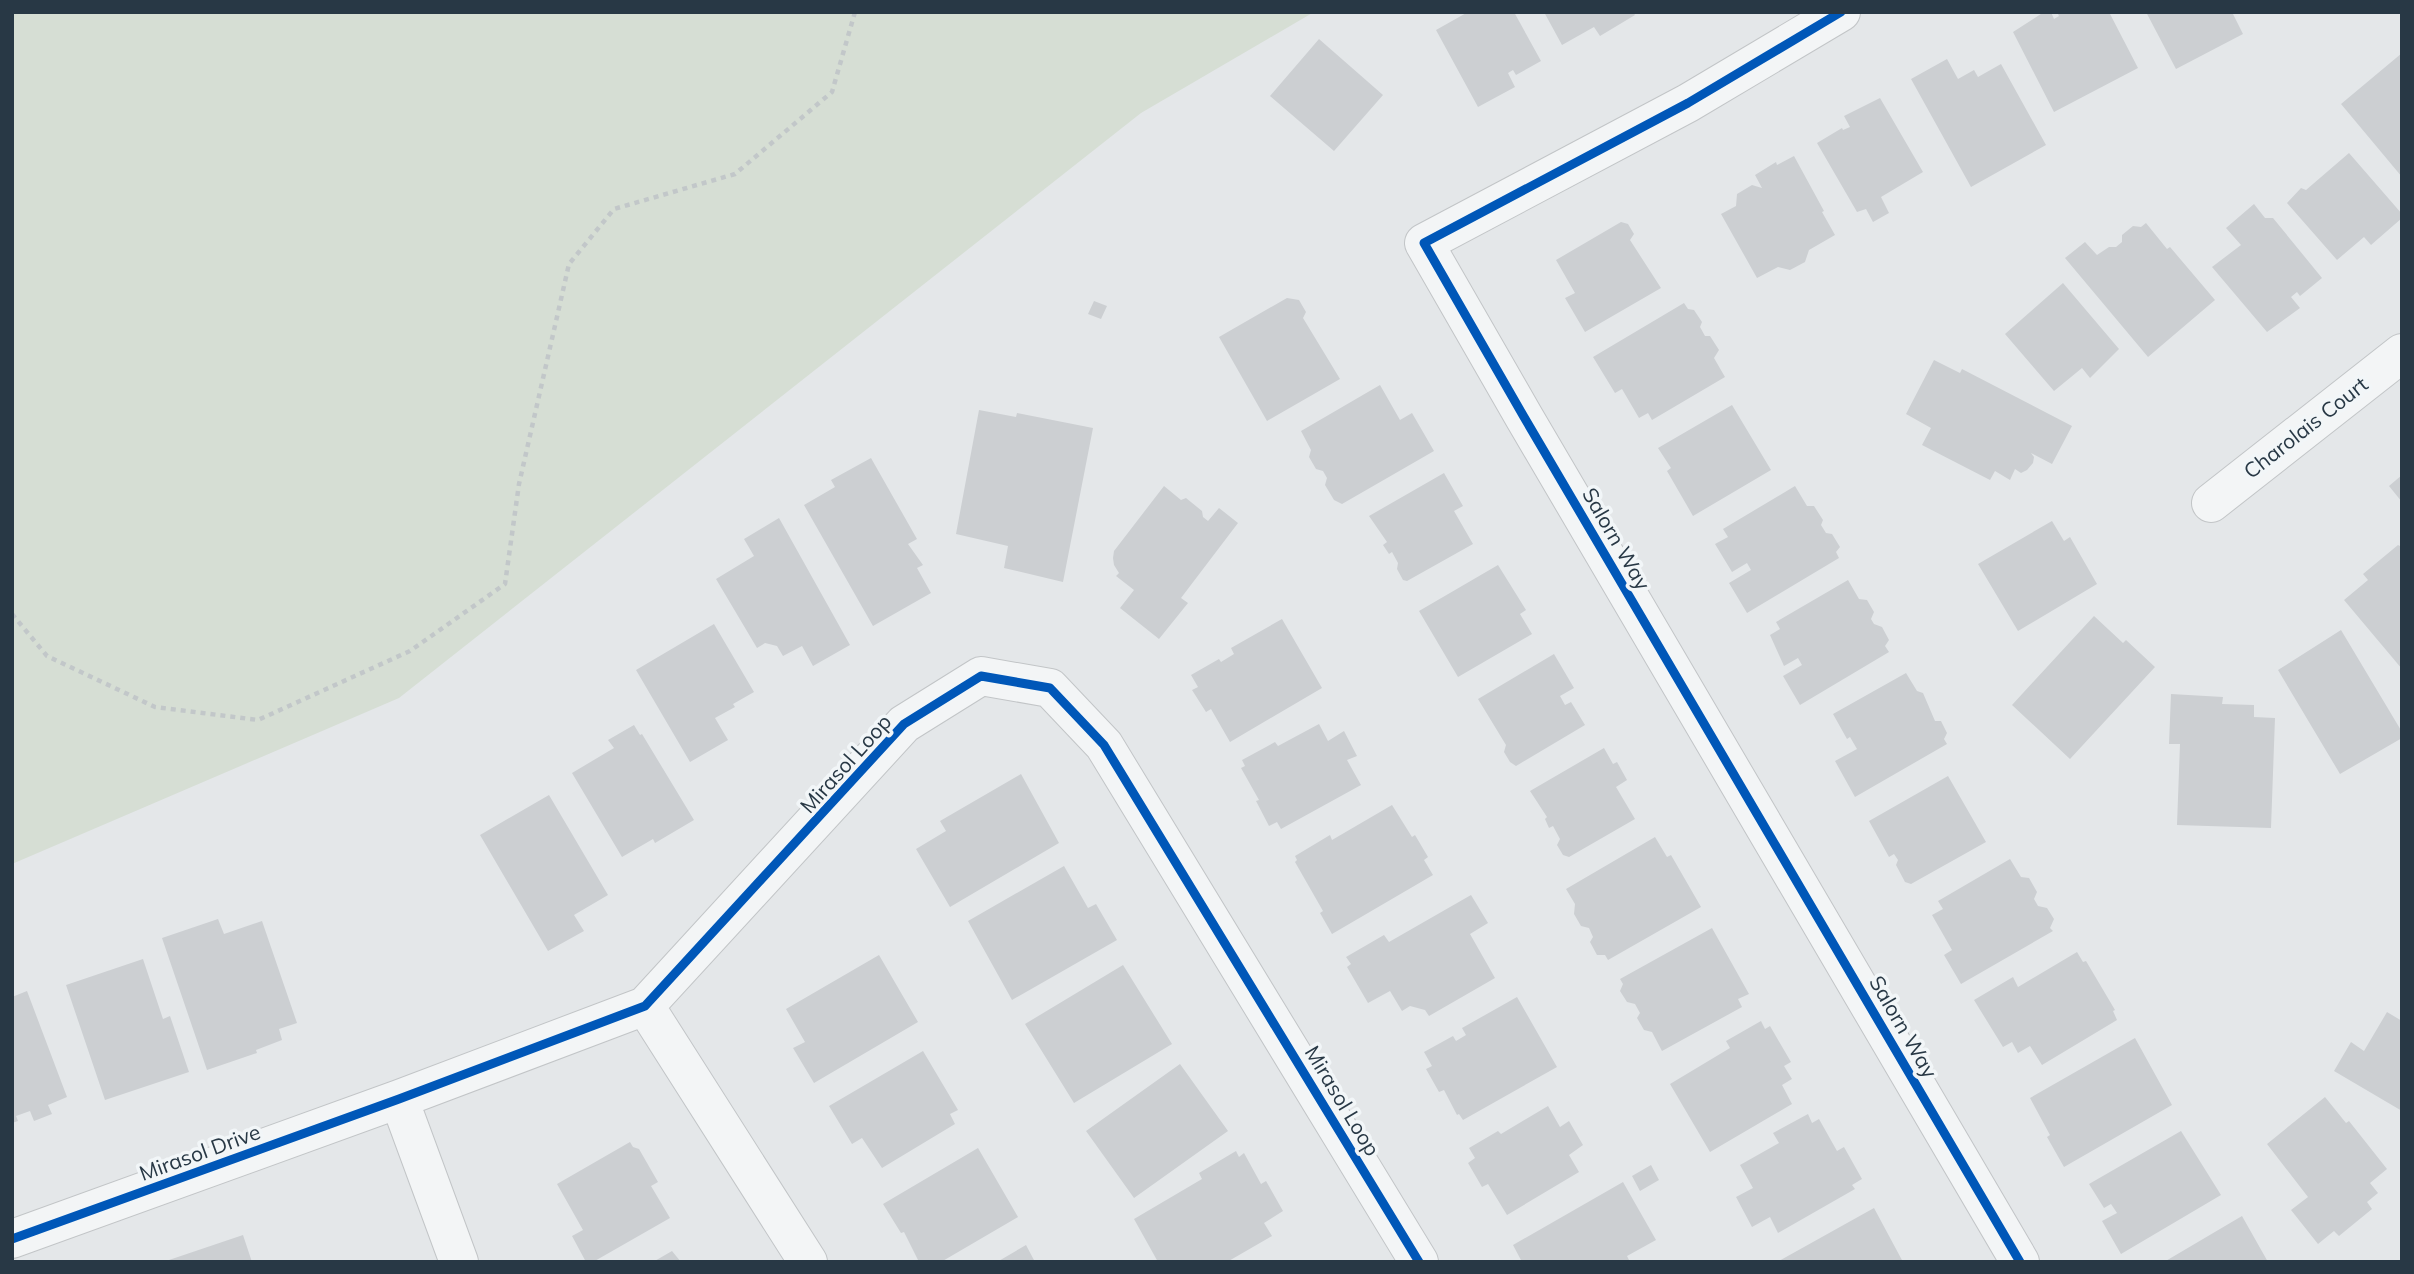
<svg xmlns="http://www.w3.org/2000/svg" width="2414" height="1274" viewBox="0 0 2414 1274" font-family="Mulish,sans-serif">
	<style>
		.green { fill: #d6ded4 }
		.building { fill: #cccfd2 }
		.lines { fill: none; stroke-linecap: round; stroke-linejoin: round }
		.minor-casing { stroke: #c2c5c7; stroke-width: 40 }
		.path { stroke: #c2c7c9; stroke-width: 4.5; stroke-dasharray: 5 5; stroke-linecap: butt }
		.minor { stroke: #f3f5f6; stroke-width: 38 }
		.cycleway-casing { stroke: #f2f6f8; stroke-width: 13 }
		.cycleway { stroke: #0057b8; stroke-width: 9 }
		.labels { text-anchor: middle; stroke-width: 7; stroke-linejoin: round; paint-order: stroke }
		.street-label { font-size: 21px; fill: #283845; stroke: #f2f6f8 }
	</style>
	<rect width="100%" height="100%" fill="#e4e7e9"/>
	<path class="green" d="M 12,12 L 1314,12 L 1141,113 L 399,698 L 12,864 Z"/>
	<path class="building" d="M 1468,12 L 1514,12 L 1541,61 L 1516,75 L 1513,70 L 1508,73 L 1515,87 L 1478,107 L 1436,30 Z
		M 1544,12 L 1633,12 L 1635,15 L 1600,36 L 1594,27 L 1562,45 Z
		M 2044,12 L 2051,12 L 2054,19 L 2059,16 L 2057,12 L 2109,12 L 2138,68 L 2054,112 L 2013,32 Z
		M 2146,12 L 2232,12 L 2243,34 L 2176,69 Z
		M 1319,39 L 1383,95 L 1334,151 L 1270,96 Z
		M 2402,53 L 2402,177 L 2341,104 Z
		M 1947,59 L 1958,79 L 1974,70 L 1978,77 L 2001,64 L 2046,145 L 1971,187 L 1911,79 Z
		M 1880,98 L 1923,172 L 1881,197 L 1889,213 L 1873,222 L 1866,209 L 1857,212 L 1817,143 L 1842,128 L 1843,130 L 1850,127 L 1844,116 Z
		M 2349,153 L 2402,214 L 2402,218 L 2371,245 L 2364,237 L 2337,260 L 2287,203 L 2301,188 L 2306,190 Z
		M 1794,156 L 1824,211 L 1822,212 L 1835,235 L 1809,250 L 1805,262 L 1790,270 L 1778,267 L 1757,278 L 1721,214 L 1736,206 L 1737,194 L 1752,185 L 1762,188 L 1755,175 L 1776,162 L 1777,165 Z
		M 2254,204 L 2265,218 L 2273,218 L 2322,278 L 2300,296 L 2297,292 L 2291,297 L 2300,308 L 2267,332 L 2212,267 L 2241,245 L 2226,228 Z
		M 1621,222 L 1628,224 L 1634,234 L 1630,240 L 1661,288 L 1585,332 L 1565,298 L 1575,293 L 1556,260 Z
		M 2146,223 L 2167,249 L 2170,247 L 2215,300 L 2148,357 L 2065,258 L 2085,242 L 2097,255 L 2109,247 L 2116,247 L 2122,242 L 2122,235 L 2133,226 L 2141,227 Z
		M 2063,283 L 2119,349 L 2090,378 L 2082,368 L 2054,391 L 2005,334 Z
		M 1287,298 L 1299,300 L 1306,312 L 1303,318 L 1340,379 L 1267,421 L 1219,337 Z
		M 1094,301 L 1107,306 L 1101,319 L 1088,314 Z
		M 1684,303 L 1688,309 L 1694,310 L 1702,322 L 1700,327 L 1705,336 L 1710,336 L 1719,350 L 1714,358 L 1725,377 L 1652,420 L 1648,413 L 1639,418 L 1622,389 L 1615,393 L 1593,357 Z
		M 1934,360 L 1960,373 L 1962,369 L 2072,426 L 2052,464 L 2031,453 L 2034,457 L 2033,463 L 2027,470 L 2021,473 L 2015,469 L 2010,480 L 1995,471 L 1990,480 L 1922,445 L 1931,428 L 1906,414 Z
		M 1380,385 L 1400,420 L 1412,413 L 1434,451 L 1342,504 L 1334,500 L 1325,485 L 1327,478 L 1323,471 L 1316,469 L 1309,457 L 1311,450 L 1301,431 Z
		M 1732,405 L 1771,470 L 1693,516 L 1667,471 L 1671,468 L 1658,448 Z
		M 979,410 L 1016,417 L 1017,413 L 1093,428 L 1063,582 L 1004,568 L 1008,546 L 956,534 Z
		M 871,458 L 917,539 L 908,544 L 923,565 L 917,568 L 931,593 L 873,626 L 804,505 L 835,487 L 831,480 Z
		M 1444,473 L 1463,506 L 1454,511 L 1473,544 L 1407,581 L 1403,580 L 1397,569 L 1398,563 L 1392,552 L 1389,554 L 1383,545 L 1387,542 L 1369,516 Z
		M 2402,475 L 2402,502 L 2389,486 Z
		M 1164,486 L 1181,500 L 1186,498 L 1202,511 L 1203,517 L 1208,521 L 1219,508 L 1238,523 L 1181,598 L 1188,603 L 1159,639 L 1120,608 L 1134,590 L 1116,576 L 1119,573 L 1114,565 L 1113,558 L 1114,551 Z
		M 1795,486 L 1807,506 L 1814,506 L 1823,520 L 1821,525 L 1826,533 L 1832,534 L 1840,547 L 1836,552 L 1839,558 L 1747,613 L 1729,583 L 1751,570 L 1747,563 L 1732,572 L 1715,544 L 1728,537 L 1723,529 Z
		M 779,518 L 850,645 L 813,666 L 802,646 L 783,656 L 777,646 L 765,643 L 757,648 L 716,579 L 754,556 L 744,539 Z
		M 2052,521 L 2064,541 L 2070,537 L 2097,584 L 2018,631 L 1978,564 Z
		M 2398,545 L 2402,547 L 2402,669 L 2344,600 L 2368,580 L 2363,574 Z
		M 1498,565 L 1526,610 L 1520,614 L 1532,634 L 1458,677 L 1419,611 Z
		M 1848,580 L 1859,599 L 1867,600 L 1874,612 L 1871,619 L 1874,624 L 1882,627 L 1889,640 L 1885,646 L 1889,652 L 1800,705 L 1783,676 L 1802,665 L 1798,658 L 1784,666 L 1770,635 L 1780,629 L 1776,622 Z
		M 2094,616 L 2123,643 L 2126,640 L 2155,667 L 2070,759 L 2012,705 Z
		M 1282,619 L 1322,688 L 1230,742 L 1211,709 L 1206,712 L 1192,690 L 1198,687 L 1191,675 L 1219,659 L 1221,662 L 1234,654 L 1231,648 Z
		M 714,624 L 754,692 L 733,704 L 735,707 L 715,718 L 728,740 L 690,762 L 636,670 Z
		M 2341,630 L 2402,732 L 2402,738 L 2340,774 L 2278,670 Z
		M 1554,654 L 1574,688 L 1560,696 L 1565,705 L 1571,702 L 1585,725 L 1516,766 L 1510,762 L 1504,752 L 1506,745 L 1478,699 Z
		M 1906,673 L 1917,691 L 1923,693 L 1935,721 L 1941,721 L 1947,733 L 1944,739 L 1947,744 L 1855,797 L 1835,761 L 1857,749 L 1850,737 L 1847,739 L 1833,714 Z
		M 2171,694 L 2223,697 L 2222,704 L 2254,705 L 2254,717 L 2275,718 L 2271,828 L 2177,825 L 2180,744 L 2169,744 Z
		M 1319,724 L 1328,741 L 1344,731 L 1357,756 L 1347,760 L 1361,785 L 1281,829 L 1277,822 L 1269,826 L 1256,801 L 1259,800 L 1241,768 L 1245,766 L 1242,760 L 1275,742 L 1278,746 Z
		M 634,725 L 640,735 L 642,734 L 694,820 L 655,843 L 653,839 L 622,857 L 572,773 L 614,748 L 608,740 Z
		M 1604,748 L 1613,764 L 1617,762 L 1627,780 L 1616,787 L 1635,819 L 1569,857 L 1563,855 L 1557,845 L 1560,839 L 1553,826 L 1549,828 L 1545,819 L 1547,817 L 1530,791 Z
		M 1021,774 L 1059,843 L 950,907 L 916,849 L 946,831 L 940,821 Z
		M 1948,776 L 1986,842 L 1911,884 L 1905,882 L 1896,865 L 1898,860 L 1894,854 L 1889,857 L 1869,821 Z
		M 549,795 L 608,895 L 574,915 L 584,931 L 548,951 L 480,835 Z
		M 1392,805 L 1412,837 L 1415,835 L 1428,857 L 1424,860 L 1433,875 L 1332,934 L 1320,913 L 1323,911 L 1295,862 L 1297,860 L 1295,856 L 1330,835 L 1332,840 Z
		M 1655,837 L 1667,857 L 1671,855 L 1701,907 L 1608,960 L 1605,955 L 1597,955 L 1590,942 L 1593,937 L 1589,928 L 1581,926 L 1574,914 L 1575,904 L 1566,889 Z
		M 2010,859 L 2021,877 L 2029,878 L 2037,892 L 2034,899 L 2038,906 L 2047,908 L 2054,919 L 2050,928 L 2053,931 L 1961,984 L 1944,955 L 1952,950 L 1932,915 L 1943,909 L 1938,901 Z
		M 1064,866 L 1088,908 L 1096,904 L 1117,940 L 1012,1000 L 968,921 Z
		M 1471,895 L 1488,923 L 1470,934 L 1495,978 L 1429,1016 L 1425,1010 L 1410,1006 L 1402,1011 L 1390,991 L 1368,1003 L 1347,967 L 1351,964 L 1346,957 L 1384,935 L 1389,942 Z
		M 218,919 L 224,934 L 262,921 L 297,1023 L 279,1029 L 282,1040 L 256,1050 L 257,1053 L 207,1070 L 162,938 Z
		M 1712,928 L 1749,994 L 1738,999 L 1742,1007 L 1662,1051 L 1652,1032 L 1644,1030 L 1637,1018 L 1640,1013 L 1635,1004 L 1627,1002 L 1620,991 L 1623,984 L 1620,979 Z
		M 2077,952 L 2083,962 L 2086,961 L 2115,1010 L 2113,1011 L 2117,1020 L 2042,1065 L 2030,1046 L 2018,1053 L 2012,1042 L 2003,1047 L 1974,1000 L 2013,977 L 2018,987 Z
		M 879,955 L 918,1022 L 814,1083 L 793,1048 L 805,1042 L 786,1009 Z
		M 143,959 L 163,1019 L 170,1016 L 189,1072 L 105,1100 L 66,985 Z
		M 1123,965 L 1172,1044 L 1074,1103 L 1025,1024 Z
		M 27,991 L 67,1097 L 48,1105 L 52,1114 L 34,1121 L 30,1111 L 16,1116 L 18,1121 L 12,1123 L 12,997 Z
		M 1517,997 L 1557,1067 L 1463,1120 L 1459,1114 L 1457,1115 L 1444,1090 L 1439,1092 L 1426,1069 L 1432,1066 L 1424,1052 L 1453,1036 L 1456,1041 L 1466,1035 L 1462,1028 Z
		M 2387,1012 L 2402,1021 L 2402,1111 L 2334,1071 L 2351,1042 L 2364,1051 Z
		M 1761,1021 L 1765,1029 L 1770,1026 L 1791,1062 L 1784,1066 L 1792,1079 L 1782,1085 L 1792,1104 L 1710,1152 L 1670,1084 L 1730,1048 L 1726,1041 Z
		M 2135,1038 L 2172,1105 L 2064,1167 L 2047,1137 L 2050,1135 L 2030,1098 Z
		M 923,1051 L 958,1110 L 950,1114 L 955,1124 L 882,1168 L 862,1138 L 852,1144 L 829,1106 Z
		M 1180,1064 L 1228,1131 L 1134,1198 L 1086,1131 Z
		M 2325,1097 L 2346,1123 L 2349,1121 L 2387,1169 L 2370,1183 L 2378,1193 L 2367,1202 L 2372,1209 L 2339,1236 L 2334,1231 L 2318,1244 L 2291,1210 L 2308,1197 L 2267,1144 Z
		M 1548,1106 L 1560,1127 L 1569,1121 L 1583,1145 L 1569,1155 L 1579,1172 L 1507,1215 L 1488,1184 L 1482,1187 L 1468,1163 L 1475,1158 L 1469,1148 L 1498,1131 L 1501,1134 Z
		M 1808,1114 L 1812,1123 L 1819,1119 L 1837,1151 L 1844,1147 L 1862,1179 L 1852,1185 L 1855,1189 L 1778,1233 L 1770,1217 L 1752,1227 L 1736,1197 L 1753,1188 L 1740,1165 L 1779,1143 L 1773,1133 Z
		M 2181,1131 L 2221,1195 L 2121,1254 L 2102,1221 L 2117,1213 L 2111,1204 L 2104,1208 L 2089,1184 Z
		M 630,1142 L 633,1147 L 639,1149 L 658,1182 L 651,1186 L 670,1218 L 593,1262 L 586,1262 L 572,1236 L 583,1230 L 557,1184 Z
		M 978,1148 L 1018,1217 L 941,1262 L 919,1262 L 904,1232 L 901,1233 L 883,1204 Z
		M 1236,1151 L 1239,1157 L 1244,1153 L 1261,1184 L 1266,1181 L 1283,1211 L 1264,1223 L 1272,1236 L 1227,1262 L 1158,1262 L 1134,1219 L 1202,1179 L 1199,1173 Z
		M 1651,1165 L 1659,1180 L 1640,1191 L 1632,1176 Z
		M 1623,1182 L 1656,1240 L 1627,1256 L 1630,1262 L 1522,1262 L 1513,1245 Z
		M 1874,1208 L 1903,1262 L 1777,1262 Z
		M 2242,1216 L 2268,1262 L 2164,1262 Z
		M 243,1235 L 252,1262 L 166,1262 L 166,1261 Z
		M 1026,1245 L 1035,1262 L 997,1262 Z
		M 672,1251 L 681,1262 L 653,1262 Z"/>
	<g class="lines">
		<g class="minor-casing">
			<path id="minor" d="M 1841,12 L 1688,103 L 1424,243 L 1524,417 L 2020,1262
				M 2211,503 L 2402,353
				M 645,1006 L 808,1262
				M 399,1099 L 459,1262
				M 12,1239 L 399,1099 L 645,1006 L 904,724 L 981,676 L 1050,688 L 1104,745 L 1419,1262"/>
		</g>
		<path class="path" d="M 12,614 L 47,656 L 155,707 L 258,720 L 410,651 L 505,584 L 519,484 L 569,264 L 614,209 L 735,174 L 832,92 L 855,12"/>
		<use href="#minor" class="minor"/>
		<g class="cycleway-casing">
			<path id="cycleway" d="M 1841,12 L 1688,103 L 1424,243 L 1524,417 L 2020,1262
				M 12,1239 L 399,1099 L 645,1006 L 904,724 L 981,676 L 1050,688 L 1104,745 L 1419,1262"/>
		</g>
		<use href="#cycleway" class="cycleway"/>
	</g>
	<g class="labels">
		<g class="street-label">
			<text transform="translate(2306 428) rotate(-38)" y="7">Charolais Court</text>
			<text transform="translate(1616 539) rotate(60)" y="7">Salorn Way</text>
			<text transform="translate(846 764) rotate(-48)" y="7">Mirasol Loop</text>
			<text transform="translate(1903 1027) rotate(60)" y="7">Salorn Way</text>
			<text transform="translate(1342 1101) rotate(59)" y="7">Mirasol Loop</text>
			<text transform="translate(200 1153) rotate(-20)" y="7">Mirasol Drive</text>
		</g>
	</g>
	<rect width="2414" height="1274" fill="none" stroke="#283845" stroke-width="28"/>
</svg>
